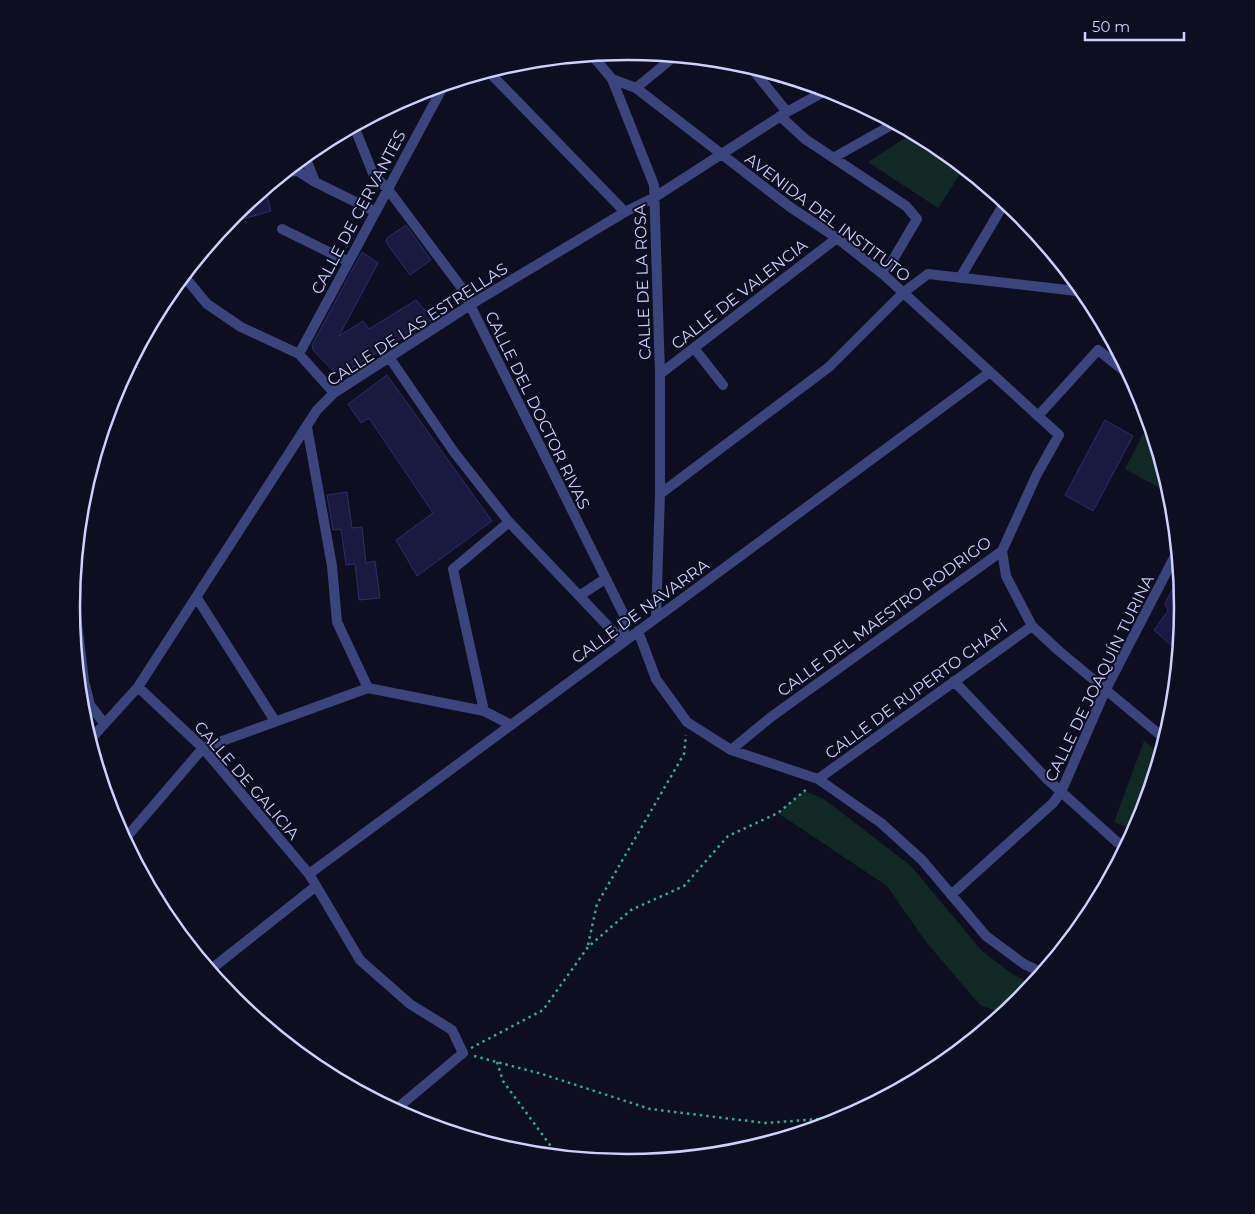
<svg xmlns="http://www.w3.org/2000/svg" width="1255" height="1214" viewBox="0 0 1255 1214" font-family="Montserrat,sans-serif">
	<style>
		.green { fill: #112924 }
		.building { fill: #1a1a40; stroke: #2d2d6b }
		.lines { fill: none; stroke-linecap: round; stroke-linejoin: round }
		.path { stroke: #32ae8e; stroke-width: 2.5; stroke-dasharray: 2.5 4; stroke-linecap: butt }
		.street { stroke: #3a447d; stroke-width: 10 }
		.labels { text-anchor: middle; stroke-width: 4; stroke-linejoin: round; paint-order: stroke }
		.street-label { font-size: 16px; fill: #ced1fd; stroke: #0d0e20 }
		.rim { fill: none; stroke: #ced1fd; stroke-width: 2.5 }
	</style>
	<rect width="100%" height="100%" fill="#0d0e20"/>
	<path class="green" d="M 913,133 L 936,145 L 964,168 L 938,208 L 868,162 Z
		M 1143,434 L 1155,441 L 1171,494 L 1125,469 Z
		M 1144,741 L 1161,754 L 1141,820 L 1135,831 L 1114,822 Z
		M 804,791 L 824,799 L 911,866 L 982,951 L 1011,973 L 1033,985 L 1020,1000 L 1003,1014 L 980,1005 L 926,942 L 887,886 L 778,813 Z"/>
	<path class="building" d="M 265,189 L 271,211 L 243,219 L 240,209 Z
		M 406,225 L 431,260 L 410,275 L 386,242 L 387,238 Z
		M 362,252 L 378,263 L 339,336 L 363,321 L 369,329 L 416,300 L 432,319 L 342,374 L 336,374 L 313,350 L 312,345 Z
		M 387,375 L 492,521 L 417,576 L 396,540 L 433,513 L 369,418 L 361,423 L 348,404 Z
		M 1105,420 L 1133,436 L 1093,511 L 1065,495 Z
		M 347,492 L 352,528 L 362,527 L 366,563 L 375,561 L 380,598 L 359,600 L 355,564 L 346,565 L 341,529 L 333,530 L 327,495 Z
		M 1173,589 L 1182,592 L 1183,607 L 1179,652 L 1154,630 L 1168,611 L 1165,603 Z"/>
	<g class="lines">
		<path class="path" d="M 588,945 L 597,904 L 684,754 L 686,735
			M 471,1048 L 543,1010 L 588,947 L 631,910 L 684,886 L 728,836 L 778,813 L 808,788
			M 474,1056 L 542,1074 L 650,1109 L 765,1123 L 846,1117
			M 497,1062 L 503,1081 L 558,1156"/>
		<path class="street" d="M 592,55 L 612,79 L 654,185 L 660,374 L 660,494 L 656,618
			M 750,66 L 787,112
			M 488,71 L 625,212
			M 612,79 L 636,88 L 790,207 L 837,238 L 884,275 L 1059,435 L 1037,474 L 1002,551 L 771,717 L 731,750
			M 636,88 L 675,56
			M 780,116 L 805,139 L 906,206 L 917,219 L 884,275
			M 354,126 L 374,176 L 387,188 L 461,287 L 470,305 L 625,617 L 623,642
			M 305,156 L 315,182 L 374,211
			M 833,158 L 895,123
			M 286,172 L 298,171 L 315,182
			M 282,229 L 347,261
			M 184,276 L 207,304 L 241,327 L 299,354 L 334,393
			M 960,278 L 1005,202
			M 694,348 L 723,385
			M 299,354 L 444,85
			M 389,357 L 454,452 L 509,522 L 623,642
			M 660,374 L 837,238
			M 1038,416 L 1098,350 L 1132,377
			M 307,427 L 332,566 L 337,622 L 368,688
			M 660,494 L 829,367 L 904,292 L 928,274 L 1085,292
			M 1002,551 L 1006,576 L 1032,626 L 1059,651 L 1165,739
			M 73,590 L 84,681 L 90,705 L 104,723
			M 579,596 L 605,579
			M 197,598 L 275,721
			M 638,631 L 656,679 L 687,722 L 731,750 L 818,779 L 881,823 L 922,860 L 986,936 L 1024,964 L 1043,973
			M 954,681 L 1048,780 L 1117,842 L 1127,846
			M 138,687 L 203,748 L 309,874 L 360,960 L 410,1004 L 452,1030 L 463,1053 L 395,1110
			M 484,711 L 453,569 L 509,522
			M 90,740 L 138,687 L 317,410 L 334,393 L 470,305 L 625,212 L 655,197 L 787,112 L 827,90
			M 818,779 L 1032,626
			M 125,839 L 203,748 L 368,688 L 484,711 L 511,725
			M 309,874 L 990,372
			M 951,895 L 1053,803 L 1061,792 L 1106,689 L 1178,550
			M 210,970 L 316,886"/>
	</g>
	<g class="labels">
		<g class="street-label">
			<text transform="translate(358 212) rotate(-62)" y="6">CALLE DE CERVANTES</text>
			<text transform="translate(828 217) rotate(37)" y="6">AVENIDA DEL INSTITUTO</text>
			<text transform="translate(642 282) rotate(-92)" y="6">CALLE DE LA ROSA</text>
			<text transform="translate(739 294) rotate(-38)" y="6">CALLE DE VALENCIA</text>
			<text transform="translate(417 324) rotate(-33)" y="6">CALLE DE LAS ESTRELLAS</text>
			<text transform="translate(538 410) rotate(64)" y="6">CALLE DEL DOCTOR RIVAS</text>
			<text transform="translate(640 611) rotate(-36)" y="6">CALLE DE NAVARRA</text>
			<text transform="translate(884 616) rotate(-36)" y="6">CALLE DEL MAESTRO RODRIGO</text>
			<text transform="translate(1099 678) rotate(-64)" y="6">CALLE DE JOAQUÍN TURINA</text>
			<text transform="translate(916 690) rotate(-36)" y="6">CALLE DE RUPERTO CHAPÍ</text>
			<text transform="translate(247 780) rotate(49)" y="6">CALLE DE GALICIA</text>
		</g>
	</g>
	<path d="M0 0H1255V1214H0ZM80 607a547 547 0 1 1 1094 0a547 547 0 1 1-1094 0Z" fill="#0d0e20" fill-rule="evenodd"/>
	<path class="rim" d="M80 607a547 547 0 1 1 1094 0a547 547 0 1 1-1094 0Z"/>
	<path d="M1085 32v8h99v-8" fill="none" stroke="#ced1fd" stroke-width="2.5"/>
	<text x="1092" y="32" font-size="15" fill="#ced1fd" stroke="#0d0e20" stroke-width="4" paint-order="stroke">50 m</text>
</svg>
